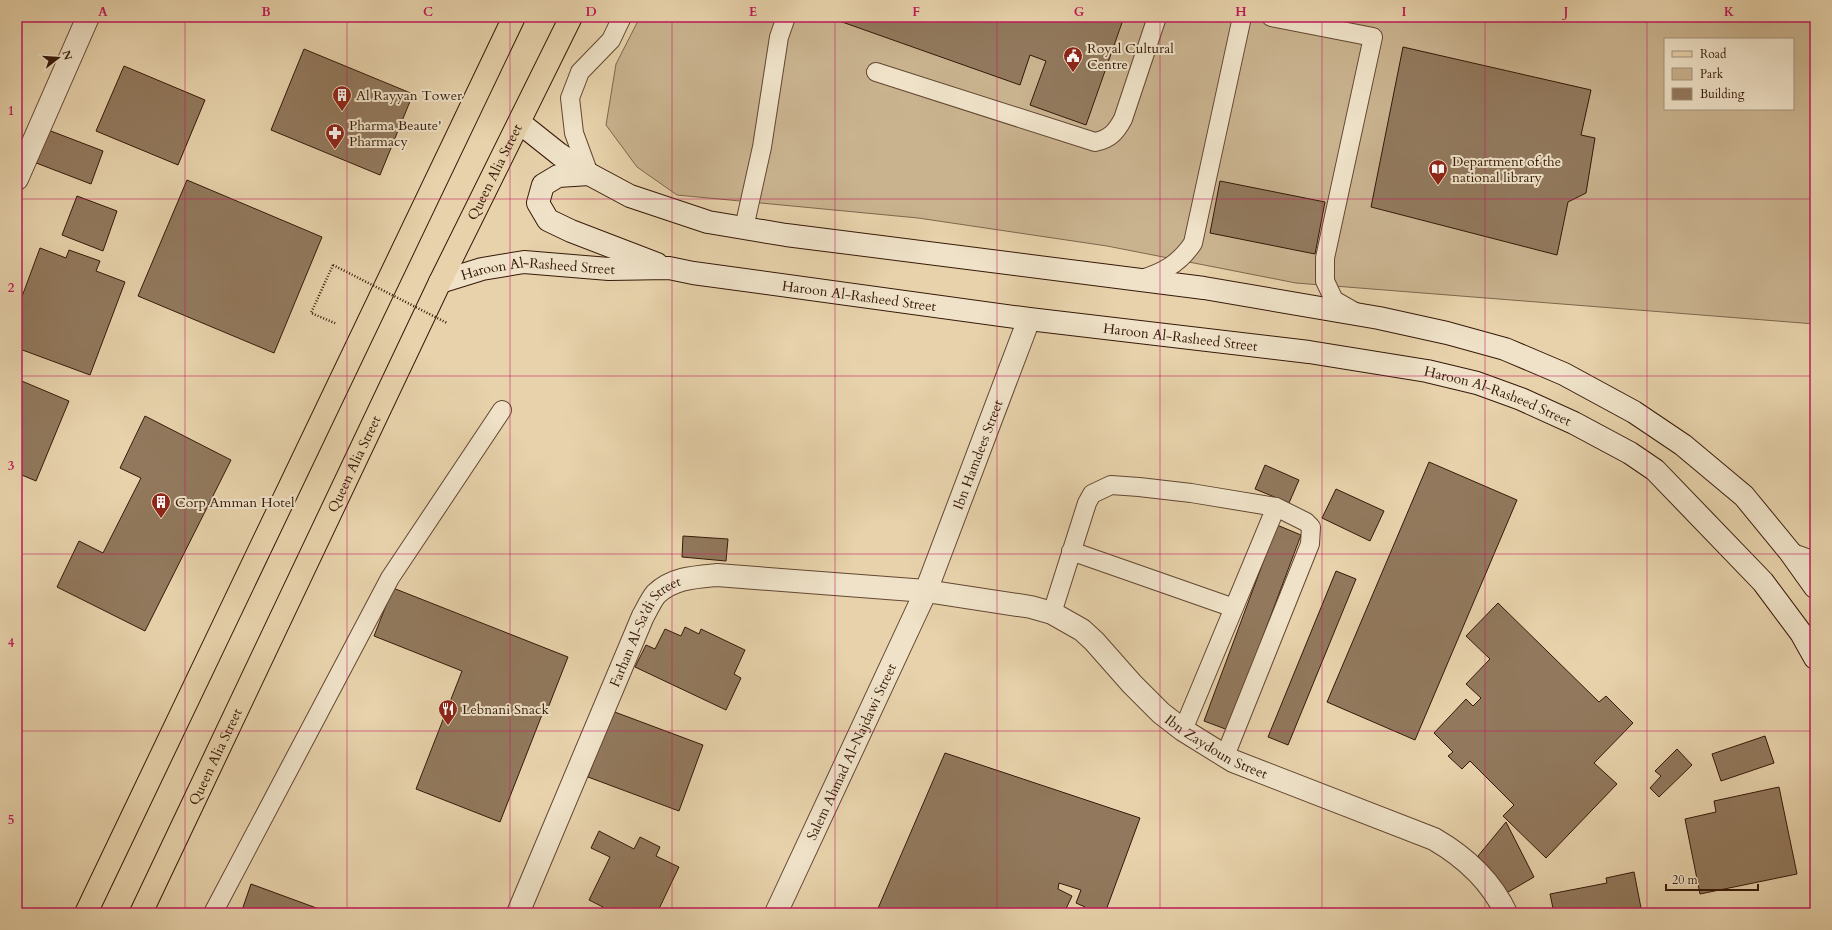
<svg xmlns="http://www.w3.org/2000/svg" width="1832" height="930" viewBox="0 0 1832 930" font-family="Cardo,serif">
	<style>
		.green { fill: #c9b38f; stroke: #7f664c; fill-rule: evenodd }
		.building { fill: #92795d; stroke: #351908 }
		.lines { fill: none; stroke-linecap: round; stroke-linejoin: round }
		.lane-casing { stroke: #624731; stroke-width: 20 }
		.street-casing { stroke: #624731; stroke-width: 24 }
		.secondary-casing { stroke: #351908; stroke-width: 24 }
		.primary-casing { stroke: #351908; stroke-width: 24 }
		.path { stroke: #351908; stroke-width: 2.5; stroke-dasharray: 1 2; stroke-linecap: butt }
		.lane { stroke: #efe2c8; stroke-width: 18 }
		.street { stroke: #efe2c8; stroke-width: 22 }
		.secondary { stroke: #efe2c8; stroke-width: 22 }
		.primary { stroke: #e7d2ab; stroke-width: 22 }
		.path-bridge { stroke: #351908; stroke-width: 2.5; stroke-dasharray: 1 2; stroke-linecap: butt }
		.grid { fill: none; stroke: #c2185b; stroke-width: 1; stroke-opacity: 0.55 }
		.labels { text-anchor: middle; stroke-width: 4; stroke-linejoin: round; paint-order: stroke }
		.poi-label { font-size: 14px; fill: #351908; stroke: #efe2c8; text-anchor: start }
		.street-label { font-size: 14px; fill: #351908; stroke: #efe2c8 }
		.neatline { fill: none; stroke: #c2185b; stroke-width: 1.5 }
		.grid-label { font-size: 13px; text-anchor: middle; font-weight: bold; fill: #c2185b }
	</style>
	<rect width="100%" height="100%" fill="#e7d2ab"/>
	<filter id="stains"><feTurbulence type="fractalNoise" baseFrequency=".005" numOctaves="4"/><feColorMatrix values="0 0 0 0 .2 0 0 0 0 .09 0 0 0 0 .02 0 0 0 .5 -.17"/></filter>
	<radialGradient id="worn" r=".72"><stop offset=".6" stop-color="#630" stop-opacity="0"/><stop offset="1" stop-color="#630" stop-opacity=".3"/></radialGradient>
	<path class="green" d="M 640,17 L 1815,17 L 1815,324 L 1296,283 L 1107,246 L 918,218 L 677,195 L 637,167 L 606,125 L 616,64 ZM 1665,39 L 1793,39 L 1793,109 L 1665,109 Z"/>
	<path class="building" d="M 828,17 L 1124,17 L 1086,125 L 1030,105 L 1046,61 L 1030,55 L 1020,85 Z
		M 1403,47 L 1591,90 L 1581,135 L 1595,138 L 1586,193 L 1568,202 L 1557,255 L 1371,207 Z
		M 304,49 L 413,94 L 380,175 L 271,130 Z
		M 124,66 L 205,100 L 178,165 L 96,131 Z
		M 43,128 L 103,151 L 91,184 L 31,161 Z
		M 187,180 L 322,237 L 274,353 L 138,296 Z
		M 1220,181 L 1325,202 L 1315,254 L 1210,233 Z
		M 77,196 L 117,211 L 103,251 L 62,235 Z
		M 40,248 L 66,258 L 69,250 L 100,261 L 96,271 L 125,282 L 90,375 L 17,348 L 17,310 Z
		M 17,379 L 69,401 L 36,481 L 17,473 Z
		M 145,416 L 231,460 L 145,631 L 57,587 L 79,541 L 103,553 L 141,478 L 120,468 Z
		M 1429,462 L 1517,500 L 1415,740 L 1327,702 Z
		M 1265,465 L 1299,480 L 1289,503 L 1255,489 Z
		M 1336,489 L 1384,511 L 1370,541 L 1322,518 Z
		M 1277,525 L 1301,535 L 1228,730 L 1204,721 Z
		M 683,536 L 728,539 L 726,561 L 682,557 Z
		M 1336,571 L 1356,579 L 1288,745 L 1268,737 Z
		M 393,588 L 568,657 L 548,708 L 545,707 L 500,822 L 416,789 L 462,671 L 374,636 Z
		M 1498,603 L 1599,702 L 1606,696 L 1633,723 L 1594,763 L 1617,784 L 1546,858 L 1503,816 L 1514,805 L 1470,761 L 1462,769 L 1448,756 L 1453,752 L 1434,733 L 1466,699 L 1473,706 L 1481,698 L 1466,684 L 1490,659 L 1466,636 Z
		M 685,627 L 699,634 L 701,629 L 745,650 L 734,674 L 741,678 L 726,710 L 635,667 L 646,645 L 655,649 L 665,629 L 681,636 Z
		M 612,711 L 703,745 L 679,811 L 588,777 Z
		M 1765,736 L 1774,763 L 1721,781 L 1712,754 Z
		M 1677,749 L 1692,765 L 1659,797 L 1650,788 L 1661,776 L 1655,771 Z
		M 945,753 L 1140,818 L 1105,913 L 1084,913 L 1085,907 L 1076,903 L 1081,890 L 1059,883 L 1058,889 L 1072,896 L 1064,913 L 876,913 Z
		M 1779,787 L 1797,874 L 1700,894 L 1685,819 L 1716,812 L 1714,801 Z
		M 1506,822 L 1534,877 L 1503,895 L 1478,856 Z
		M 599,831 L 634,849 L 640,837 L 660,847 L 656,856 L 679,867 L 657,913 L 600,913 L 603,907 L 589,900 L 610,857 L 591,848 Z
		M 1634,872 L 1642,913 L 1554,913 L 1550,894 L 1607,883 L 1606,878 Z
		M 251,884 L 330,913 L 241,913 Z"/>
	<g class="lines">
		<g class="lane-casing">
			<path id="lane" d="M 1271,17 L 1373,37 L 1325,258 L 1325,281 L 1334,300 L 1355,312
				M 876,72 L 1095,142 C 1110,139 1116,132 1123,119 L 1157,17
				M 589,174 L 574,133 L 570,98 L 580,72 L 611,40 L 622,17
				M 744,228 L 762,147 L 779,37 L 786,17
				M 1141,279 C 1163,273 1180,263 1193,243 L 1242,17
				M 1071,551 L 1234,608
				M 1790,552 L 1815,561
				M 1052,613 L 1087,503 L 1092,494 L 1111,485 L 1139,487 L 1191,493 L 1276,507 L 1306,522 L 1311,527 L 1310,544 L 1225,756
				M 1183,730 L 1276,507
				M 213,913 L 390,578 L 502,410"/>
		</g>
		<g class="street-casing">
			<g id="street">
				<path d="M 17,179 L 88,17"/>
				<path id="s1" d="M 518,913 L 643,616 C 647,609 651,600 656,594 C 673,578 695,577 717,575 L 926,591 L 1031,607 L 1052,613 L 1082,630 L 1094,641 L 1132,684 L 1161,713 L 1183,730 L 1233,761 L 1434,839 C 1465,857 1491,881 1506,913"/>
				<path id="s2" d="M 776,913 L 926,591 L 1029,319"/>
			</g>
		</g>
		<g class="secondary-casing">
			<g id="secondary">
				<path d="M 520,123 L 559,154 L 589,174 L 630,196 L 708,222 L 786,235 L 1204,288 L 1379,318 L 1447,333 L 1505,349 L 1564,374 L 1634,412 L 1683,445 L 1744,496 L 1790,552 L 1815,587"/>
				<path d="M 589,174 L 558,176 L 543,185 L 538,203 L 548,220 L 571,231 L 657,264"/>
				<path id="s3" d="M 440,282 L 482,269 L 524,262 L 609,269 L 669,268 L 693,273 L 1029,319 L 1309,352 L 1427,371 L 1477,383 L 1521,399 L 1574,423 L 1630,453 L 1655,470 L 1763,582 L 1801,633 L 1815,658"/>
			</g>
		</g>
		<g class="primary-casing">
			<g id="primary">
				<path d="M 86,913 L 514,17"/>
				<path id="s4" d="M 141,913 L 440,282 L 571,17"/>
			</g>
		</g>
		<path class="path" d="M 333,265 L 311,313 L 337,324"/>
		<use href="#lane" class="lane"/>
		<use href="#street" class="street"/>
		<use href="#secondary" class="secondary"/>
		<use href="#primary" class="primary"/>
		<path class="path-bridge" d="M 333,265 L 447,323"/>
	</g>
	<path class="grid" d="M 185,17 L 185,913M 347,17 L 347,913M 510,17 L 510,913M 672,17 L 672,913M 835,17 L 835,913M 997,17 L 997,913M 1160,17 L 1160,913M 1322,17 L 1322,913M 1485,17 L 1485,913M 1647,17 L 1647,913M 17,199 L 1815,199M 17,376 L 1815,376M 17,554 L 1815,554M 17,731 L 1815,731"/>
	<defs>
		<g id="civic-pin" transform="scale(1)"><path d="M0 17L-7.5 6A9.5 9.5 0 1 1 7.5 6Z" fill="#8f2418" stroke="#efe2c8"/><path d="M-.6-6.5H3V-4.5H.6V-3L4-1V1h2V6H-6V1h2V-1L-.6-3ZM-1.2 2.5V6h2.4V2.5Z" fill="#fff"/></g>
		<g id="building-pin" transform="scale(1)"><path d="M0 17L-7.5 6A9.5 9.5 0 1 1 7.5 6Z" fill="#8f2418" stroke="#efe2c8"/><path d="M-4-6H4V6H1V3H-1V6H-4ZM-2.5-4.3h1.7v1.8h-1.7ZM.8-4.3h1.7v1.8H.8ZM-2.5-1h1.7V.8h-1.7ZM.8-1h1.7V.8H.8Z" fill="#fff"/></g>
		<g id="pharmacy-pin" transform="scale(1)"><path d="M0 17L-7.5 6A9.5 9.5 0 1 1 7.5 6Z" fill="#8f2418" stroke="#efe2c8"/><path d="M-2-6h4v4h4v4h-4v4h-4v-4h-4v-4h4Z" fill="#fff"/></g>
		<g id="library-pin" transform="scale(1)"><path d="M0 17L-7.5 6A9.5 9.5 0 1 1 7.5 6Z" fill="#8f2418" stroke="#efe2c8"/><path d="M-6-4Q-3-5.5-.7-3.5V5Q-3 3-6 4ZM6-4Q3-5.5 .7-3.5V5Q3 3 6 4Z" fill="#fff"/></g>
		<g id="restaurant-pin" transform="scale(1)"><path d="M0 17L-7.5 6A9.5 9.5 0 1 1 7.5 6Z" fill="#8f2418" stroke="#efe2c8"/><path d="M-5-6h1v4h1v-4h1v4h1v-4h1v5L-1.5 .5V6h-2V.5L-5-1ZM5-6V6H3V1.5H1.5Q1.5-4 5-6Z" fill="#fff"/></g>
	</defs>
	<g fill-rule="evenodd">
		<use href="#civic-pin" x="1073" y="56"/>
		<use href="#building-pin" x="342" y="95"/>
		<use href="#pharmacy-pin" x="335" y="133"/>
		<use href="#library-pin" x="1438" y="169"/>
		<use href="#building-pin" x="161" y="502"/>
		<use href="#restaurant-pin" x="448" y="709"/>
	</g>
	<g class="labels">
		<g class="poi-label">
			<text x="1087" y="53">Royal Cultural<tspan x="1087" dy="16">Centre</tspan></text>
			<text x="356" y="100">Al Rayyan Tower</text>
			<text x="349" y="130">Pharma Beaute'<tspan x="349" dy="16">Pharmacy</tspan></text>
			<text x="1452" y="166">Department of the<tspan x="1452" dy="16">national library</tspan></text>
			<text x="175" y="507">Corp Amman Hotel</text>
			<text x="462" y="714">Lebnani Snack</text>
		</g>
		<g class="street-label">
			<text dy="5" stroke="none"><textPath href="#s4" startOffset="821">Queen Alia Street</textPath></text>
			<text dy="5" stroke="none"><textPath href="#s3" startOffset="100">Haroon Al-Rasheed Street</textPath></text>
			<text dy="5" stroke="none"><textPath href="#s3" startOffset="424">Haroon Al-Rasheed Street</textPath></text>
			<text dy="5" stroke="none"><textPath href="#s3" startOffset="748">Haroon Al-Rasheed Street</textPath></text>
			<text dy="5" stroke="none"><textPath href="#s3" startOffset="1072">Haroon Al-Rasheed Street</textPath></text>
			<text dy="5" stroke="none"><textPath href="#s2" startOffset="501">Ibn Hamdees Street</textPath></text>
			<text dy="5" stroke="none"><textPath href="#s4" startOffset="497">Queen Alia Street</textPath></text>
			<text dy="5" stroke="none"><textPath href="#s1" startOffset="311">Farhan Al-Sa'di Street</textPath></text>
			<text dy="5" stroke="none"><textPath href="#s1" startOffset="965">Ibn Zaydoun Street</textPath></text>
			<text dy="5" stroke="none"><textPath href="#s2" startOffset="178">Salem Ahmad Al-Najdawi Street</textPath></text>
			<text dy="5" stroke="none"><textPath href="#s4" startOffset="173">Queen Alia Street</textPath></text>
		</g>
	</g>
	<rect width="1832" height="930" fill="none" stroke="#e7d2ab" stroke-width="44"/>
	<rect x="1664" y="38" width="130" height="72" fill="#efe2c8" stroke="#a5927b"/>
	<rect x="1672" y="51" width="20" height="6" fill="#e7d2ab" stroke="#a5927b"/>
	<text x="1700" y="58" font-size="12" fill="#351908">Road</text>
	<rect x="1672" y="68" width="20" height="12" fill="#c9b38f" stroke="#a5927b"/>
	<text x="1700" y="78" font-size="12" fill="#351908">Park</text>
	<rect x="1672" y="88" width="20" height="12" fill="#92795d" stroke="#a5927b"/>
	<text x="1700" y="98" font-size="12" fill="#351908">Building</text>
	<g transform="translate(58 58) rotate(73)" stroke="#efe2c8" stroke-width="3" paint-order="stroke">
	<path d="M0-3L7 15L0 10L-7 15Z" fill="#351908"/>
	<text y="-6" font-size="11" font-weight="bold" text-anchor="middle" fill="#351908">N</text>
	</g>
	<path d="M1666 884v6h92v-6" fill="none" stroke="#351908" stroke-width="2"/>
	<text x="1672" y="884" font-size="12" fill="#351908" stroke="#efe2c8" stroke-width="3" paint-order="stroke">20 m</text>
	<rect x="22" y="22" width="1788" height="886" class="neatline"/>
	<g class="grid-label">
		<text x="103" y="16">A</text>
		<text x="266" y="16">B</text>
		<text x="428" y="16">C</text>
		<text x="591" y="16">D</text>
		<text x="753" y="16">E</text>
		<text x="916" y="16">F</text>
		<text x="1079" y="16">G</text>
		<text x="1241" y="16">H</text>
		<text x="1404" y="16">I</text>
		<text x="1566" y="16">J</text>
		<text x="1729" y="16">K</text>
		<text x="11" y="115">1</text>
		<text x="11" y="292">2</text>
		<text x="11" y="470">3</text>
		<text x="11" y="647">4</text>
		<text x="11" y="824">5</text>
	</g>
	<rect width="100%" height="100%" filter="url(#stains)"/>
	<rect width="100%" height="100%" fill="url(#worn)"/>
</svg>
